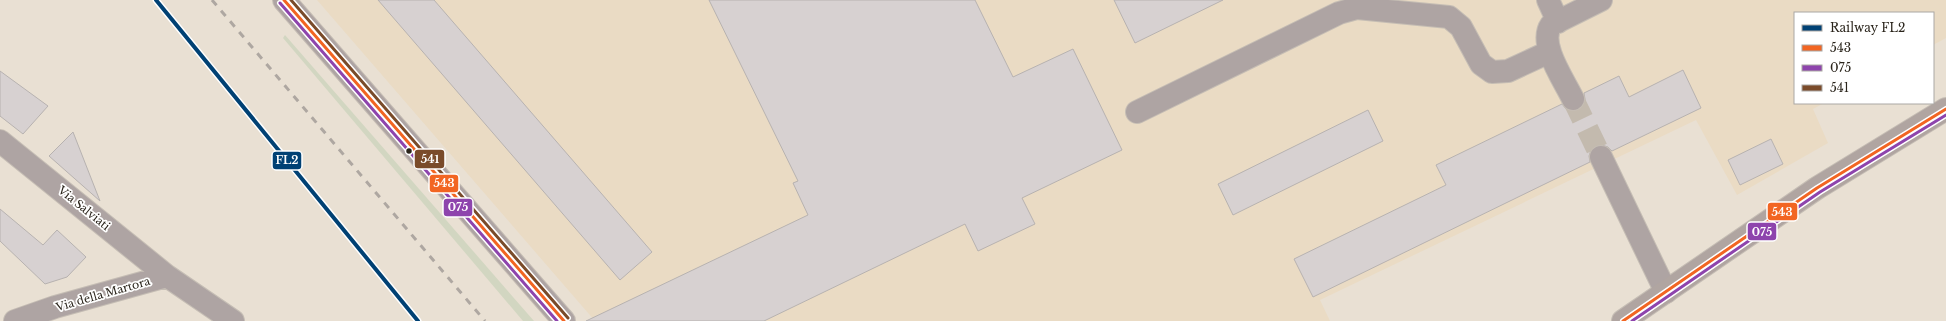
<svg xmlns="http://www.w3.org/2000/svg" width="1946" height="321" viewBox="0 0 1946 321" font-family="'Libre Baskerville',serif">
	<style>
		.built { fill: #eadbc4 }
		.green { fill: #d2d6c1 }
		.building { fill: #d7d1d1; stroke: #b7b2b0 }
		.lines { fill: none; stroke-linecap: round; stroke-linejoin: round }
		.minor-tunnel { stroke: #c3baae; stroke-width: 22; stroke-dasharray: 22 11; stroke-linecap: butt }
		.minor-casing { stroke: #c5bdb4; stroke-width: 24 }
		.major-casing { stroke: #c5bdb4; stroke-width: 24 }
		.minor { stroke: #aea4a3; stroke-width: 22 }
		.major { stroke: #b0a5a1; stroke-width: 22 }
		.rail { stroke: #aea7a1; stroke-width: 3; stroke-dasharray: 7 7; stroke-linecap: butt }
		.bus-1-casing { stroke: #fff; stroke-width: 6 }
		.bus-2-casing { stroke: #fff; stroke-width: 6 }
		.bus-3-casing { stroke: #fff; stroke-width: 6 }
		.bus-1 { stroke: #f26522; stroke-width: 3 }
		.bus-2 { stroke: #8e44ad; stroke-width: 3 }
		.bus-3 { stroke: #7a4b2a; stroke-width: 3 }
		.rail-1-casing { stroke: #fff; stroke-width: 7 }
		.rail-1 { stroke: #004174; stroke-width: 4 }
		.bus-dot { fill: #2a241b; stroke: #fff; stroke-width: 1.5 }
		.labels { text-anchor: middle; stroke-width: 3.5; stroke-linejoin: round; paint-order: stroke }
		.street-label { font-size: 11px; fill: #2a241b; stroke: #fff }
		.line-badge { stroke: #fff; stroke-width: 1.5 }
		.badge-label { font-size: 11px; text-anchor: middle; font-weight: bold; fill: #fff }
	</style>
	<rect width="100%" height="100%" fill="#e9e0d3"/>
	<path class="built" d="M 317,0 L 1946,0 L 1946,38 L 1933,45 L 1933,13 L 1795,13 L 1795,103 L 1824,103 L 1813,109 L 1828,143 L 1737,195 L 1696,120 L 1320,300 L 1330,321 L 595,321 Z"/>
	<path class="green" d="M 285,35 L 534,321 L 523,321 L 283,38 Z"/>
	<path class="building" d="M 378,0 L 434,0 L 652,252 L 620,280 Z
		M 709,0 L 975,0 L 1013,77 L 1073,49 L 1122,150 L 1022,198 L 1035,224 L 978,251 L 965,224 L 764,321 L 586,321 L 808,215 L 793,183 L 798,181 Z
		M 1114,0 L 1223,0 L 1135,43 Z
		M 1683,70 L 1701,108 L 1612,151 L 1608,147 L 1602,145 L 1595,146 L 1591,150 L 1589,156 L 1590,162 L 1313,297 L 1294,259 L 1446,185 L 1436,165 L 1562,104 L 1567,110 L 1572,111 L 1578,110 L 1584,105 L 1585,99 L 1584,93 L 1619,76 L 1629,97 Z
		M 0,71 L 48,106 L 23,134 L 0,116 Z
		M 1368,110 L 1383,141 L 1233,215 L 1218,184 Z
		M 73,132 L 100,201 L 49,156 Z
		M 1771,139 L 1783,164 L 1740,185 L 1728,160 Z
		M 0,209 L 43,245 L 57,230 L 86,257 L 67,277 L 45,284 L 0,241 Z"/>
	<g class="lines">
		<path class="minor-tunnel" d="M 1573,99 L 1601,157"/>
		<g class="minor-casing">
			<path id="minor" d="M 284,0 L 564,321
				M 1548,0 L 1558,22
				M 1573,99 C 1564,80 1538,44 1551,25 L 1601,0
				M 1137,112 L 1339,13 L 1357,8 L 1449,17 L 1461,27 L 1481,64 L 1492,72 L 1508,71 L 1549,52
				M 0,141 L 167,276 L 233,321
				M 1601,157 L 1666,292
				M 15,321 L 55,307 L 167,276"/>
		</g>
		<g class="major-casing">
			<path id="major" d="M 1623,321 L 1817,188 L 1946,109"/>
		</g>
		<use href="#minor" class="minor"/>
		<use href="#major" class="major"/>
		<path class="rail" d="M 212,0 L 485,321"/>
		<g class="bus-1-casing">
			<path id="bus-1" d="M 284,0 L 564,321
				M 1623,321 L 1817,188 L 1946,109"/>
		</g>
		<g class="bus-2-casing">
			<path id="bus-2" d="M 280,3 L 557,321
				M 1632,321 L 1820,192 L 1946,115"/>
		</g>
		<g class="bus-3-casing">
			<path id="bus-3" d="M 291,0 L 568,318"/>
		</g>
		<use href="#bus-1" class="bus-1"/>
		<use href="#bus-2" class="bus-2"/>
		<use href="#bus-3" class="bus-3"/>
		<g class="rail-1-casing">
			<path id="rail-1" d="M 156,0 L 418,321"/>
		</g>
		<use href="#rail-1" class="rail-1"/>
	</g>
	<circle class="bus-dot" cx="409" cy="151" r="3.5"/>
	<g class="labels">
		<g class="street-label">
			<text transform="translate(84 208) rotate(39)" y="4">Via Salviati</text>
			<text transform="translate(103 294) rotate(-16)" y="4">Via della Martora</text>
		</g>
	</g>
	<g class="line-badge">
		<rect x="414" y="149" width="31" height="20" rx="4" fill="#7a4b2a"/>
		<rect x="272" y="151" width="30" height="19" rx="4" fill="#004174"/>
		<rect x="429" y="174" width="30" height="19" rx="4" fill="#f26522"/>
		<rect x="443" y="198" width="30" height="19" rx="4" fill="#8e44ad"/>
		<rect x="1767" y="202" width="31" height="19" rx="4" fill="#f26522"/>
		<rect x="1747" y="222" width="30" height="19" rx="4" fill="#8e44ad"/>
	</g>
	<g class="badge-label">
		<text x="430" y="163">541</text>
		<text x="287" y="164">FL2</text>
		<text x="444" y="187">543</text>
		<text x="458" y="211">075</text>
		<text x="1782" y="216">543</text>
		<text x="1762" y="236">075</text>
	</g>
	<rect x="1794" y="12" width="140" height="92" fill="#ffffff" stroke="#aaa7a4"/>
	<rect x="1802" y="25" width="20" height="6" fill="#004174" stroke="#aaa7a4"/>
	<text x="1830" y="32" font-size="12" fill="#2a241b">Railway FL2</text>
	<rect x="1802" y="45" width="20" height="6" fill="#f26522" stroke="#aaa7a4"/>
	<text x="1830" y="52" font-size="12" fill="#2a241b">543</text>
	<rect x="1802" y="65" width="20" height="6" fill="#8e44ad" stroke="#aaa7a4"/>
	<text x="1830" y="72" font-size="12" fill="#2a241b">075</text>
	<rect x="1802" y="85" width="20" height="6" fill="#7a4b2a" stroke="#aaa7a4"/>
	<text x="1830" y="92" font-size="12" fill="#2a241b">541</text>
</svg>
